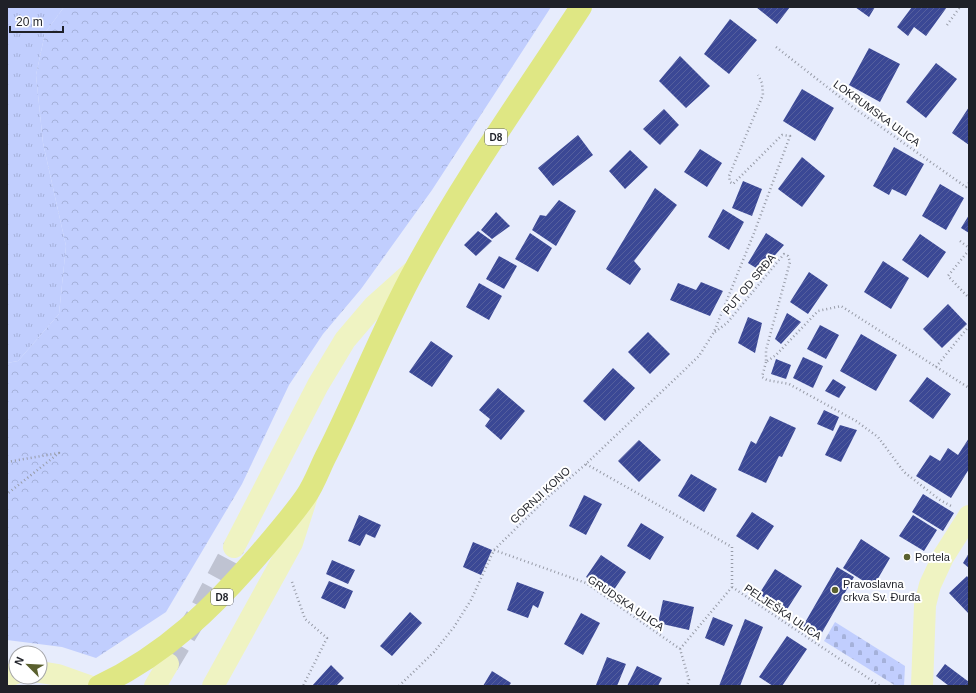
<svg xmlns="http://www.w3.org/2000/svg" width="976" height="693" viewBox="0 0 976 693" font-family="Arial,sans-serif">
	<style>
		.grass { fill: url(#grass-tufts) }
		.forest { fill: url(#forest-crowns) }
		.cemetery { fill: url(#cemetery-stones) }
		.building { fill: url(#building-hatch) }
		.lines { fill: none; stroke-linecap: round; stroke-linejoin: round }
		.secondary-tunnel { stroke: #bfc3d2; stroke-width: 22; stroke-dasharray: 22 11; stroke-linecap: butt }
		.path { stroke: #979ba7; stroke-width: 2.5; stroke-dasharray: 1 3; stroke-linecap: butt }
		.secondary { stroke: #eff3c2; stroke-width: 22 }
		.primary { stroke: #dfe784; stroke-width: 22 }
		.poi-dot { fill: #5a602e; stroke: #fff; stroke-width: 1.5 }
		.labels { text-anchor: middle; stroke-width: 4; stroke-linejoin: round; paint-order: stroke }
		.shield { fill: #fff; stroke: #626468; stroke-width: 1 }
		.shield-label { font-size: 10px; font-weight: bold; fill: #1f2128 }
		.street-label { font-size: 11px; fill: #1f2128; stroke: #fff }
		.poi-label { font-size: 11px; fill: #1f2128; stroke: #fff; text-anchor: start }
	</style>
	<defs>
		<pattern id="grass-tufts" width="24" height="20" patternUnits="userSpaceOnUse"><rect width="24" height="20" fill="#c1cefe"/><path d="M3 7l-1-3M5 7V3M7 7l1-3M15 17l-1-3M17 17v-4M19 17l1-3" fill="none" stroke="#a5b1da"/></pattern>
		<pattern id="forest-crowns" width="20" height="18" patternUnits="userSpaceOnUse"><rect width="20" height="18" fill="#c1cefe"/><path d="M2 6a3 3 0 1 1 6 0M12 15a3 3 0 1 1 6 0" fill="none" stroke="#a5b1da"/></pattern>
		<pattern id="cemetery-stones" width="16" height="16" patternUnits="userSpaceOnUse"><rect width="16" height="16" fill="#c1cefe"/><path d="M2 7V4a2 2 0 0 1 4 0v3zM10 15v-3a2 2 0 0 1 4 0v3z" fill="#a5b1da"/></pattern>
		<pattern id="building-hatch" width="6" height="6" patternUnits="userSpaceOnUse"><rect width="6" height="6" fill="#3b4895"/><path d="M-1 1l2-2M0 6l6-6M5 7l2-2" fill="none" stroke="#555f9d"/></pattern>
	</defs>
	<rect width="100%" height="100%" fill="#e7ecfc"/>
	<path class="grass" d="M 7,7 L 64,7 L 45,33 L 36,75 L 43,143 L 66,246 L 59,314 L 18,361 L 7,363 Z"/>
	<path class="forest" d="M 64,7 L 551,7 L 432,190 L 361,289 L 323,334 L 289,385 L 242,484 L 166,612 L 96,658 L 62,647 L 7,640 L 7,363 L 18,361 L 59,314 L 66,246 L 43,143 L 36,75 L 45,33 Z"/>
	<path class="cemetery" d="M 835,622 L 905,666 L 904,686 L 896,686 L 824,641 Z"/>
	<path class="building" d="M 756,7 L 790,7 L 777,24 Z
		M 855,7 L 875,7 L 869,17 Z
		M 912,7 L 947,7 L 926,36 L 914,27 L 908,36 L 897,27 Z
		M 730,19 L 757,40 L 729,74 L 704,54 Z
		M 869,48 L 900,64 L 880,102 L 849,85 Z
		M 680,56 L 710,86 L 686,108 L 659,81 Z
		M 936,63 L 957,79 L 926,118 L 906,102 Z
		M 802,89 L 834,108 L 815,141 L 783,121 Z
		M 969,107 L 969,145 L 952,133 Z
		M 664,109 L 679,125 L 660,145 L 643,129 Z
		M 578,135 L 593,155 L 553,186 L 538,168 Z
		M 894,147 L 924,164 L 906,196 L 892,189 L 889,195 L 873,186 Z
		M 700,149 L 722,163 L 707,187 L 684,172 Z
		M 630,150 L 648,167 L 625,189 L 609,171 Z
		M 802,157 L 825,176 L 802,207 L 778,189 Z
		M 743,181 L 762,189 L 752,216 L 732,208 Z
		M 940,184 L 964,198 L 946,230 L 922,216 Z
		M 655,188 L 677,205 L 634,261 L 641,269 L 630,285 L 606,269 Z
		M 559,200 L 576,211 L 556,246 L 532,230 L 540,215 L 546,216 Z
		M 723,209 L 744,222 L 729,250 L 708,237 Z
		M 496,212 L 510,226 L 492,239 L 481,230 Z
		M 969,215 L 969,233 L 961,228 Z
		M 478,231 L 492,241 L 476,256 L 464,245 Z
		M 530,233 L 552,248 L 538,272 L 515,259 Z
		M 766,233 L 784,245 L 761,271 L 748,263 Z
		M 920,234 L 946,252 L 928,278 L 902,260 Z
		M 499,256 L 517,266 L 504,289 L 486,279 Z
		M 883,261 L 909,278 L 891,309 L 864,292 Z
		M 809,272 L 828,285 L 808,314 L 790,302 Z
		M 701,282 L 723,291 L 710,316 L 670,300 L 678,283 L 696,290 Z
		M 479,283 L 502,296 L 489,320 L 466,307 Z
		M 948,304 L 967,324 L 942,348 L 923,329 Z
		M 787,313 L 801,322 L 781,344 L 775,339 Z
		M 748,317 L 762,323 L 755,353 L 738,343 Z
		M 820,325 L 839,335 L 826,359 L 807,349 Z
		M 648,332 L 670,354 L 650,374 L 628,352 Z
		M 861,334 L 897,355 L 876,391 L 840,371 Z
		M 431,341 L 453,356 L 432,387 L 409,372 Z
		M 803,357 L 823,366 L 813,388 L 793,378 Z
		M 776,359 L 791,365 L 786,379 L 771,374 Z
		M 613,368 L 635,388 L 605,421 L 583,401 Z
		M 927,377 L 951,394 L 933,419 L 909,401 Z
		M 833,379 L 846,387 L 839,398 L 825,391 Z
		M 498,388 L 525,411 L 501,440 L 485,426 L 490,419 L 479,410 Z
		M 824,410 L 839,417 L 833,431 L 817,424 Z
		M 770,416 L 796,428 L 782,457 L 779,456 L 766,483 L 738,470 L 751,441 L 756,444 Z
		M 840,425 L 857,430 L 841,462 L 825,455 Z
		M 969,438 L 969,469 L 951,498 L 916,476 L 930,455 L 940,461 L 948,448 L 958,455 Z
		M 639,440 L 661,460 L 639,482 L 618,461 Z
		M 691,474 L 717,489 L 704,512 L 678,496 Z
		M 923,494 L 954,513 L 943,531 L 912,512 Z
		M 584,495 L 602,504 L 586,535 L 569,526 Z
		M 752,512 L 774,526 L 758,550 L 736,536 Z
		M 359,515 L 381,525 L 375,538 L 366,534 L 360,546 L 348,541 Z
		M 913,515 L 937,530 L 924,551 L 899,536 Z
		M 641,523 L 664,537 L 650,560 L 627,546 Z
		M 861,539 L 890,558 L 873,587 L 843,568 Z
		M 473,542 L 492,550 L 481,575 L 463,567 Z
		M 969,553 L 969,568 L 963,563 Z
		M 601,555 L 626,572 L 611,594 L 586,577 Z
		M 332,560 L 355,570 L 348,584 L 326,574 Z
		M 837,567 L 854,577 L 820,636 L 803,626 Z
		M 775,569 L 802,586 L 786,611 L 759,594 Z
		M 967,576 L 969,579 L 969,614 L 949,593 Z
		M 329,581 L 353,591 L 345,609 L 321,598 Z
		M 517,582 L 544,592 L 538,608 L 533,605 L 528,618 L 507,610 Z
		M 663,600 L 694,607 L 689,630 L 658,623 Z
		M 410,612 L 422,623 L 392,656 L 380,646 Z
		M 581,613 L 600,623 L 583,655 L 564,644 Z
		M 713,617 L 733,625 L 724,646 L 705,638 Z
		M 745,619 L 763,627 L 740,686 L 719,686 Z
		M 787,636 L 807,649 L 782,686 L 773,686 L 759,677 Z
		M 607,657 L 626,664 L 617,686 L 598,686 L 596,685 Z
		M 945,664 L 969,682 L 969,686 L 949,686 L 936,676 Z
		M 331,665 L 344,678 L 336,686 L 312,686 Z
		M 637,666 L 662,678 L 658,686 L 627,686 Z
		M 492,671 L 511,683 L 509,686 L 483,686 Z"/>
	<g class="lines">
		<path class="secondary-tunnel" d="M 168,664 L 201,609 L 234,547"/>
		<path class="path" d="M 947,25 L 960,7
			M 776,47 L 854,108 L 966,187 L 969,183
			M 960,241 L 969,248
			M 969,250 L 948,276 L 969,298
			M 715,332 L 727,323 L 784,254 L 788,256 L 790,262 L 766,350 L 766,362 L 776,355 L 818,311 L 841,306 L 969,388
			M 766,362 L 762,377 L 767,380 L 789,384 L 856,421 L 878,437 L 904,472 L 940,500 L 953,507
			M 936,367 L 969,326
			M 7,462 L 59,453 L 7,494
			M 586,464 L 732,547 L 732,587
			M 494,550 L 586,583 L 680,649 L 689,680 L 687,686
			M 292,582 L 305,619 L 327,638 L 303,686
			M 732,587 L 880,686
			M 680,649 L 732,587
			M 399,686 L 434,652 L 454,627 L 471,600 L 494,550 L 549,496 L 586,464 L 699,356 L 714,332 L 754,233 L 790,136 L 782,135 L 733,184 L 730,182 L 729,176 L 763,95 L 762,83 L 758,75"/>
		<path class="secondary" d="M 234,547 L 318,385 L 345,340 L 374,306 L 412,272
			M 40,672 L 58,675 L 89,686
			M 7,676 L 16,673
			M 155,686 L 168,664
			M 213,686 L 292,543 L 307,496
			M 922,686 L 925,605 L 930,585 L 943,557 L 969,516"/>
		<path class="primary" d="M 99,686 C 166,654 213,608 261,552 C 276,534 293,515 306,496 C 315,483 320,467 327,454 C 358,393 382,329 415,269 C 464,178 525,93 581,7"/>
	</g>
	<g class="poi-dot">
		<circle cx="907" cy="557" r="4"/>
		<circle cx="835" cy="590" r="4"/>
	</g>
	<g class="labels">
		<g class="shield">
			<rect x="485" y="129" width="22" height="16" rx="3"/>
			<rect x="211" y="589" width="22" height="16" rx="3"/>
		</g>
		<g class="shield-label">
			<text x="496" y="141">D8</text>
			<text x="222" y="601">D8</text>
		</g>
		<g class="street-label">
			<text transform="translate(877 113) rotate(36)" y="4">LOKRUMSKA ULICA</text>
			<text transform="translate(749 284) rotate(-50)" y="4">PUT OD SRĐA</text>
			<text transform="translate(540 495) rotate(-43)" y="4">GORNJI KONO</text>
			<text transform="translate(626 603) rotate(34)" y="4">GRUDSKA ULICA</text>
			<text transform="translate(783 612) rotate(34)" y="4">PELJEŠKA ULICA</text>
		</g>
		<g class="poi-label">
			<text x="915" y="561">Portela</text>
			<text x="843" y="588">Pravoslavna<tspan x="843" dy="13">crkva Sv. Đurđa</tspan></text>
		</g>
	</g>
	<rect width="976" height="693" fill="none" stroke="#1f2128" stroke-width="16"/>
	<g transform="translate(28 665) rotate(294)"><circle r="19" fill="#ffffff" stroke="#a5a6a9"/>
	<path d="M0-3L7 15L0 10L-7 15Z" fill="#5a602e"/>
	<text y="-6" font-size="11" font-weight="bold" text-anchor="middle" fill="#1f2128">N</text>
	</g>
	<path d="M10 26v6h53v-6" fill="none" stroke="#1f2128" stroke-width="2"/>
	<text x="16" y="26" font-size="12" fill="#1f2128" stroke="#ffffff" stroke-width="3" paint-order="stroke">20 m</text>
</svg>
